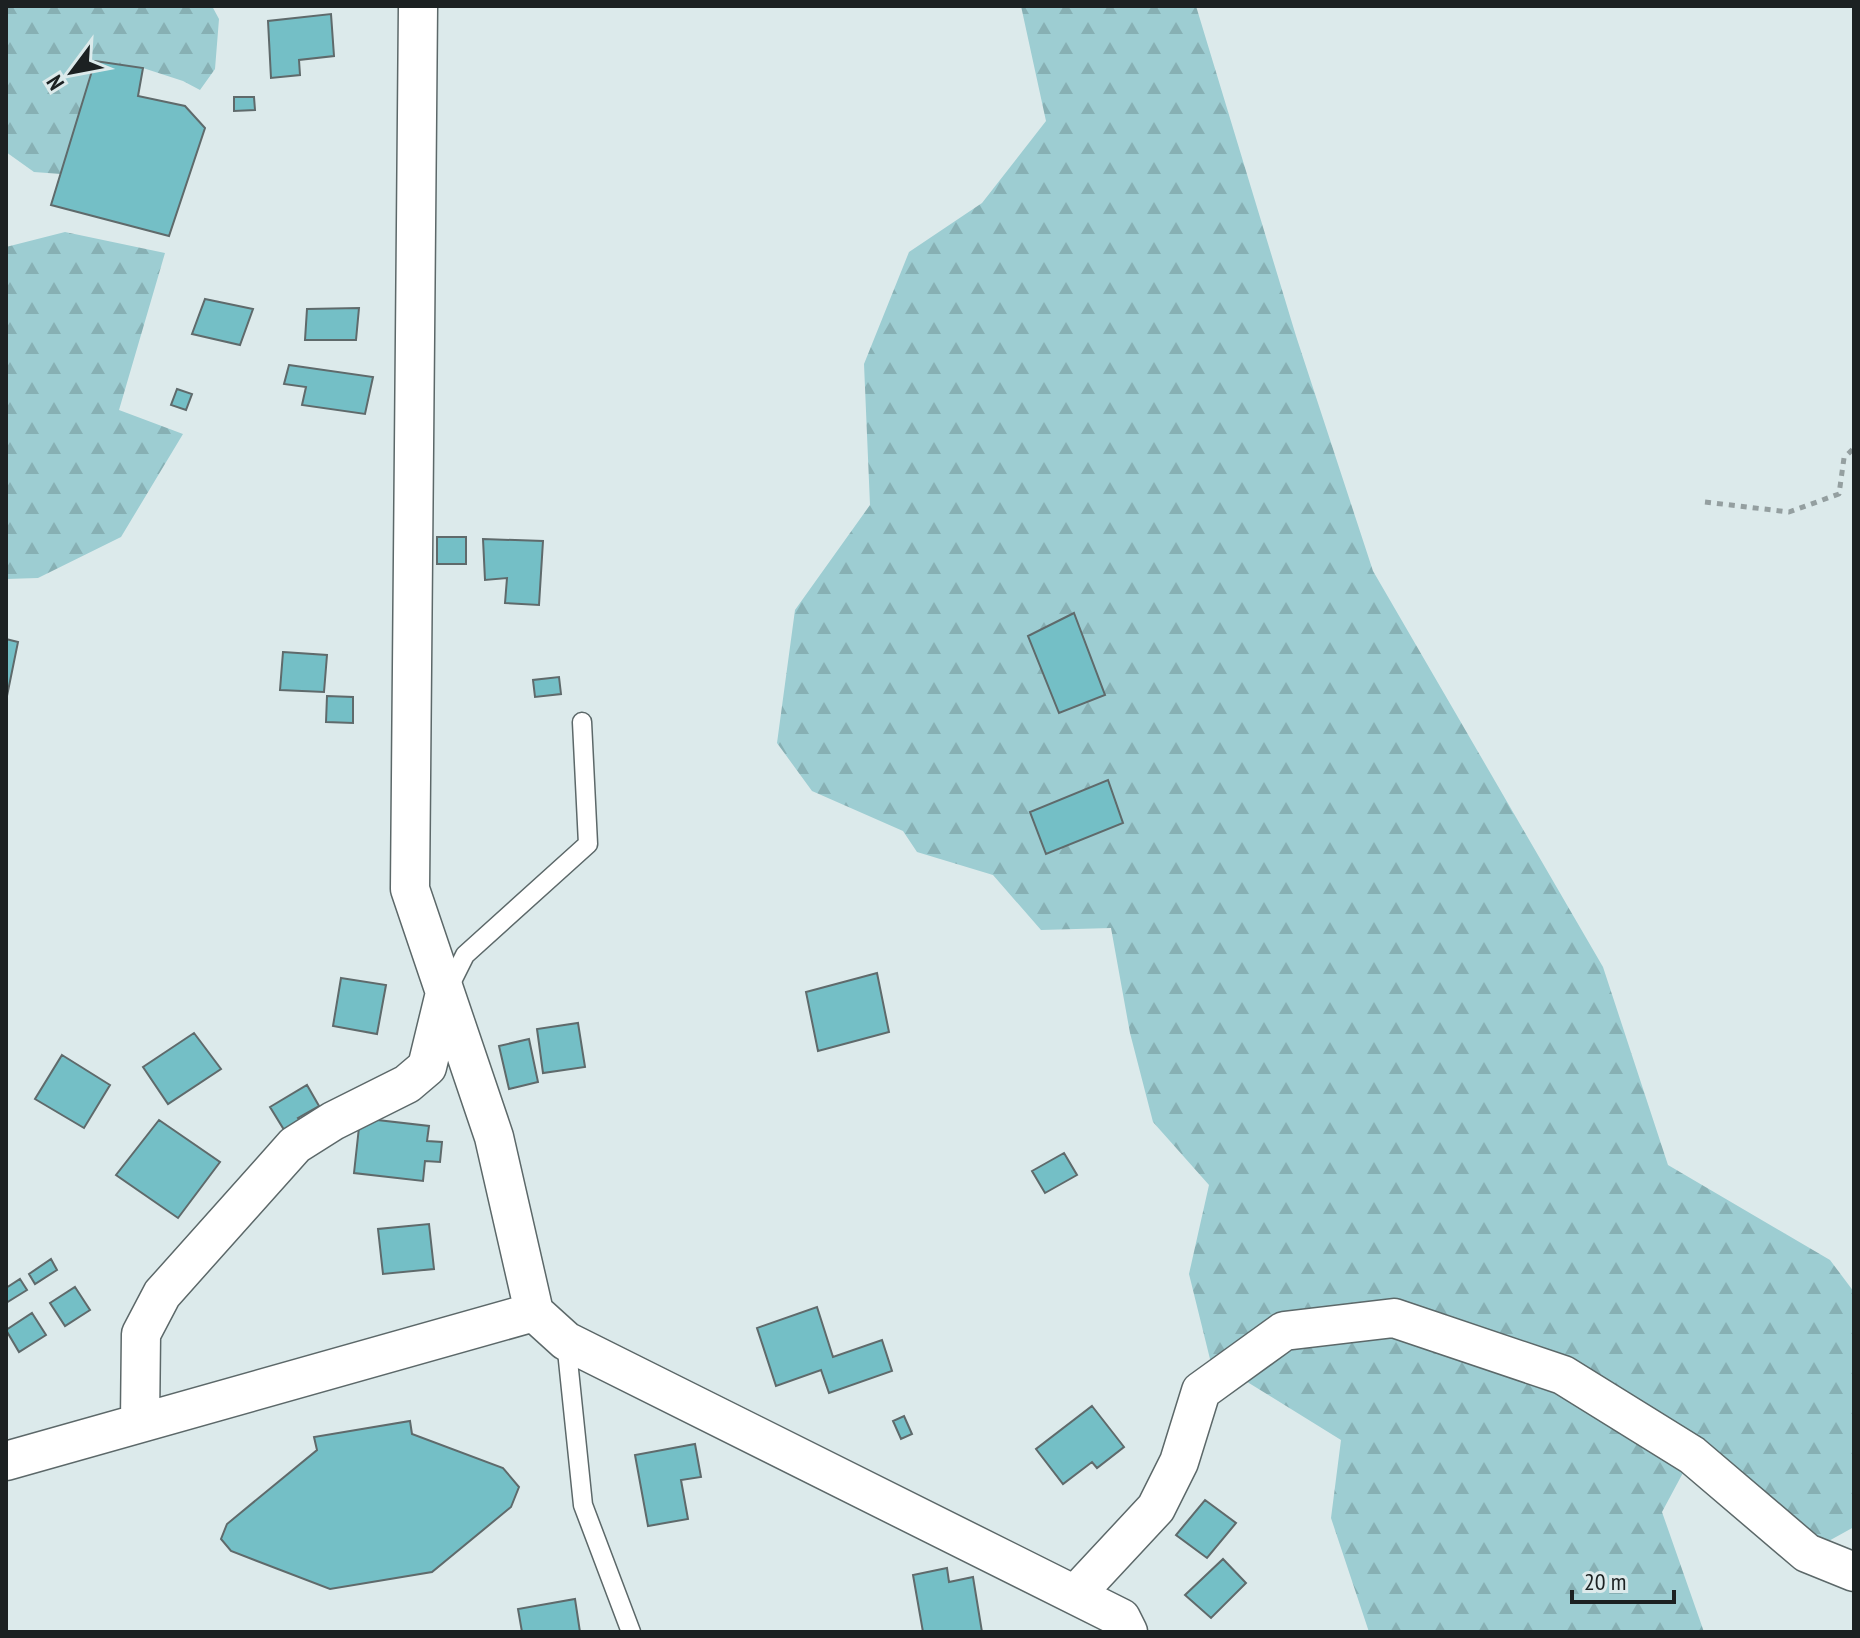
<svg xmlns="http://www.w3.org/2000/svg" width="1860" height="1638" viewBox="0 0 1860 1638" font-family="'PT Sans Narrow',sans-serif">
	<style>
		.forest { fill: url(#forest-firs) }
		.building { fill: #74bfc6; stroke: #5f6a6b; stroke-width: 2 }
		.lines { fill: none; stroke-linecap: round; stroke-linejoin: round }
		.service-casing { stroke: #5c6869; stroke-width: 21 }
		.minor-casing { stroke: #5c6869; stroke-width: 41 }
		.path { stroke: #949fa0; stroke-width: 5; stroke-dasharray: 6 6; stroke-linecap: butt }
		.service { stroke: #fff; stroke-width: 18 }
		.minor { stroke: #fff; stroke-width: 38 }
	</style>
	<defs>
		<pattern id="forest-firs" width="22" height="20" patternUnits="userSpaceOnUse" patternTransform="scale(2)"><rect width="22" height="20" fill="#9dcdd2"/><path d="M5 1l3.5 6h-7zM16 11l3.5 6h-7z" fill="#87b0b4"/></pattern>
	</defs>
	<rect width="100%" height="100%" fill="#dceaeb"/>
	<path class="forest" d="M 6,6 L 212,6 L 219,19 L 215,69 L 200,90 L 183,81 L 143,68 L 61,174 L 34,172 L 6,152 Z
		M 1021,6 L 1196,6 L 1296,336 L 1373,571 L 1603,967 L 1668,1165 L 1830,1260 L 1854,1292 L 1854,1527 L 1807,1553 L 1692,1456 L 1662,1512 L 1704,1632 L 1369,1632 L 1331,1518 L 1341,1440 L 1210,1359 L 1189,1274 L 1209,1185 L 1153,1122 L 1130,1033 L 1111,928 L 1041,930 L 993,875 L 917,852 L 903,831 L 812,791 L 777,743 L 795,610 L 870,505 L 864,364 L 909,252 L 982,203 L 1046,121 Z
		M 65,232 L 165,253 L 119,410 L 183,434 L 121,537 L 38,578 L 6,579 L 6,247 Z"/>
	<path class="building" d="M 331,14 L 334,56 L 299,60 L 300,75 L 271,78 L 268,21 Z
		M 95,61 L 143,68 L 138,96 L 185,106 L 205,128 L 169,236 L 51,205 Z
		M 234,97 L 254,97 L 255,110 L 234,111 Z
		M 205,299 L 253,309 L 240,345 L 192,334 Z
		M 359,308 L 356,340 L 305,340 L 307,309 Z
		M 289,365 L 373,377 L 365,414 L 302,405 L 306,387 L 284,384 Z
		M 177,389 L 192,394 L 186,410 L 171,405 Z
		M 437,537 L 466,537 L 466,564 L 437,564 Z
		M 483,539 L 543,541 L 539,605 L 505,603 L 507,578 L 485,580 Z
		M 1074,613 L 1105,695 L 1059,713 L 1028,636 Z
		M 6,639 L 18,642 L 7,696 L 6,696 Z
		M 283,652 L 327,655 L 324,692 L 280,690 Z
		M 559,677 L 561,694 L 535,697 L 533,680 Z
		M 327,696 L 353,697 L 353,723 L 326,722 Z
		M 1108,780 L 1123,823 L 1046,854 L 1030,812 Z
		M 877,973 L 889,1032 L 818,1051 L 806,992 Z
		M 341,978 L 386,985 L 377,1034 L 333,1026 Z
		M 578,1023 L 585,1067 L 543,1073 L 537,1029 Z
		M 194,1033 L 221,1069 L 168,1104 L 143,1067 Z
		M 529,1039 L 538,1082 L 509,1089 L 499,1046 Z
		M 62,1055 L 110,1085 L 84,1128 L 35,1099 Z
		M 307,1085 L 319,1106 L 298,1118 L 302,1123 L 286,1133 L 270,1107 Z
		M 360,1118 L 429,1126 L 427,1141 L 442,1142 L 440,1162 L 425,1161 L 423,1181 L 354,1173 Z
		M 159,1120 L 220,1162 L 178,1218 L 116,1175 Z
		M 1064,1153 L 1077,1175 L 1045,1193 L 1032,1171 Z
		M 429,1224 L 434,1269 L 383,1274 L 378,1229 Z
		M 51,1259 L 57,1270 L 35,1284 L 29,1274 Z
		M 20,1279 L 27,1290 L 6,1303 L 6,1288 Z
		M 75,1287 L 90,1310 L 65,1326 L 50,1303 Z
		M 817,1307 L 833,1357 L 882,1340 L 892,1371 L 829,1393 L 821,1370 L 776,1386 L 757,1328 Z
		M 32,1313 L 46,1335 L 19,1352 L 6,1330 Z
		M 1092,1406 L 1124,1447 L 1097,1468 L 1092,1462 L 1063,1484 L 1036,1449 Z
		M 904,1416 L 912,1434 L 901,1439 L 893,1421 Z
		M 410,1421 L 412,1434 L 503,1468 L 519,1487 L 511,1507 L 432,1572 L 330,1589 L 231,1551 L 221,1539 L 227,1524 L 317,1450 L 314,1437 Z
		M 695,1444 L 701,1477 L 681,1480 L 688,1519 L 648,1526 L 635,1455 Z
		M 1205,1500 L 1236,1523 L 1207,1558 L 1176,1535 Z
		M 1223,1559 L 1246,1583 L 1211,1618 L 1185,1595 Z
		M 947,1568 L 949,1582 L 973,1577 L 982,1632 L 923,1632 L 913,1575 Z
		M 575,1599 L 580,1632 L 522,1632 L 518,1609 Z"/>
	<g class="lines">
		<g class="service-casing">
			<path id="service" d="M 447,991 L 465,955 L 588,844 L 582,722
				M 566,1341 L 583,1505 L 631,1632"/>
		</g>
		<g class="minor-casing">
			<path id="minor" d="M 418,6 L 410,889 L 494,1137 L 534,1312
				M 140,1421 L 141,1334 L 162,1294 L 295,1145 L 333,1121 L 407,1084 L 427,1067 L 445,993
				M 6,1461 L 534,1312 L 566,1341 L 1121,1618 L 1128,1632
				M 1075,1595 L 1156,1508 L 1179,1462 L 1201,1391 L 1284,1331 L 1394,1318 L 1563,1375 L 1692,1455 L 1807,1553 L 1854,1572"/>
		</g>
		<path class="path" d="M 1705,502 L 1789,512 L 1839,494 L 1844,458 L 1854,448"/>
		<use href="#service" class="service"/>
		<use href="#minor" class="minor"/>
	</g>
	<rect width="1860" height="1638" fill="none" stroke="#1c2122" stroke-width="16"/>
	<g transform="translate(72 72) rotate(238)" stroke="#dceaeb" stroke-width="6" paint-order="stroke">
	<path d="M0-6L14 30L0 20L-14 30Z" fill="#1c2122"/>
	<text y="-12" font-size="22" font-weight="bold" text-anchor="middle" fill="#1c2122">N</text>
	</g>
	<path d="M1572 1590v12h102v-12" fill="none" stroke="#1c2122" stroke-width="4"/>
	<text x="1584" y="1590" font-size="24" fill="#1c2122" stroke="#dceaeb" stroke-width="6" paint-order="stroke">20 m</text>
</svg>
